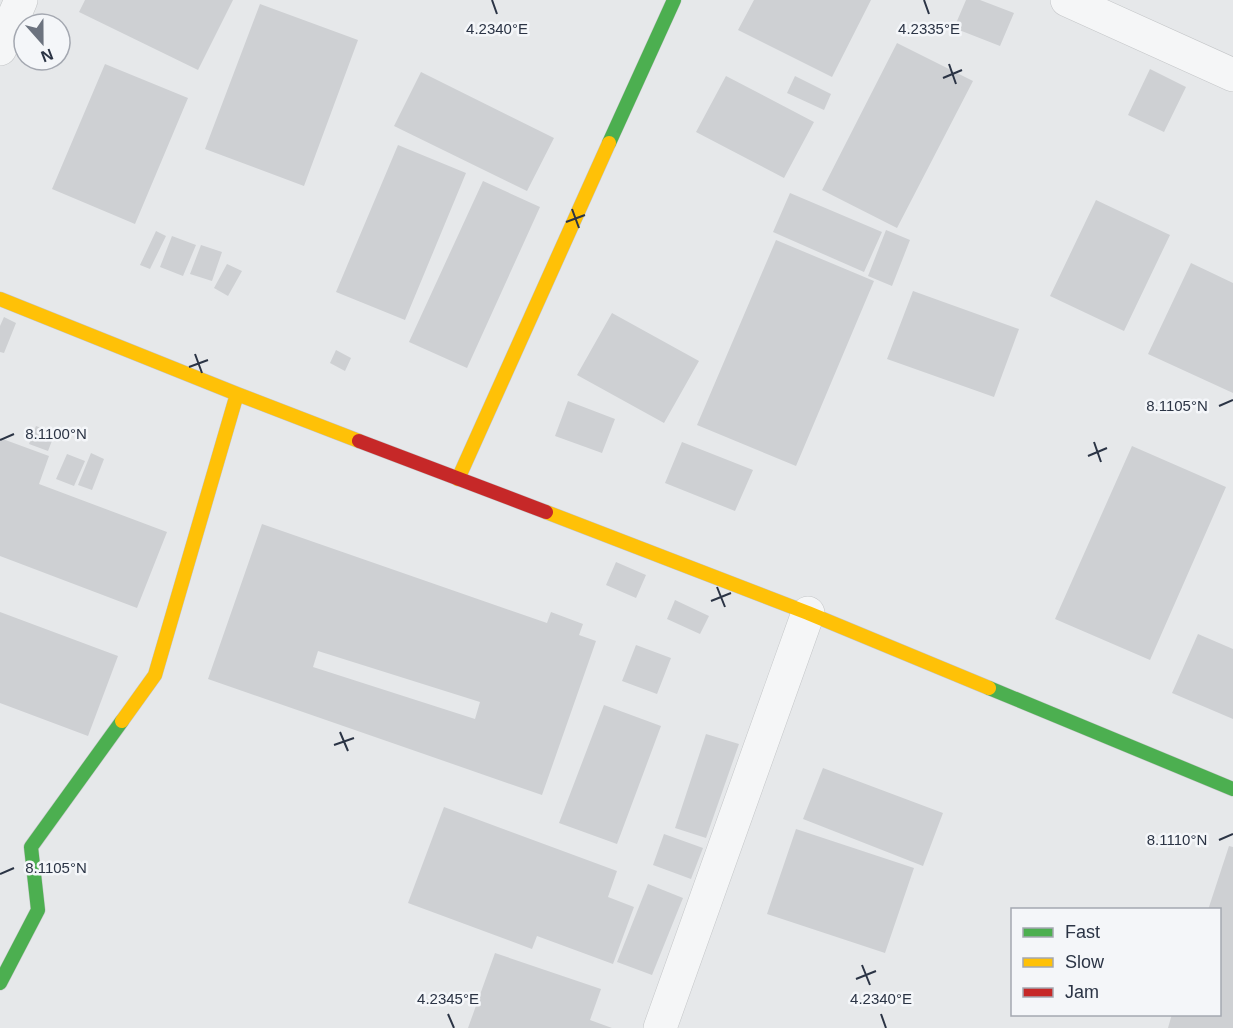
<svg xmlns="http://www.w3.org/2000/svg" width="1233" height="1028" viewBox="0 0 1233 1028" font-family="Arial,sans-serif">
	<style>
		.building { fill: #ced0d3; fill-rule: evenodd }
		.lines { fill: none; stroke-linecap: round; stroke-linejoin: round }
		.street-casing { stroke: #c4c6c8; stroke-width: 34 }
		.fast-casing { stroke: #c4c6c8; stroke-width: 15 }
		.slow-casing { stroke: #c4c6c8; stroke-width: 15 }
		.jam-casing { stroke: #c4c6c8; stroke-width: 15 }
		.street { stroke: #f5f6f7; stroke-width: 33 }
		.fast { stroke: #4caf50; stroke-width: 14 }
		.slow { stroke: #ffc107; stroke-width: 14 }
		.jam { stroke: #c62828; stroke-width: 14 }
		.ticks { fill: none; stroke: #2b3445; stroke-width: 2 }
		.ticks-label { font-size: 15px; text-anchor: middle; fill: #2b3445; stroke: #f4f6f9; stroke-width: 5; stroke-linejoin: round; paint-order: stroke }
	</style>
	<rect width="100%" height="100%" fill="#e6e8ea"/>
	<path class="building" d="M 85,0 L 233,0 L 198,70 L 79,12 Z
		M 754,0 L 871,0 L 832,77 L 738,30 Z
		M 966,0 L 980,0 L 1014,13 L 1000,46 L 954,28 Z
		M 260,4 L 358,40 L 304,186 L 205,149 Z
		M 897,43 L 973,81 L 897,228 L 822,190 Z
		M 105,64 L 188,98 L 135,224 L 52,189 Z
		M 1150,69 L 1186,87 L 1164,132 L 1128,115 Z
		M 421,72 L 554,138 L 527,191 L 394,126 Z
		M 726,76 L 814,122 L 784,178 L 696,132 Z
		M 795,76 L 831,94 L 824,110 L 787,93 Z
		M 398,145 L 466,173 L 405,320 L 336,292 Z
		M 483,181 L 540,207 L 467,368 L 409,342 Z
		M 790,193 L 882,232 L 864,272 L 773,232 Z
		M 1096,200 L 1170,235 L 1124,331 L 1050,296 Z
		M 886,230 L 910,240 L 892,286 L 868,276 Z
		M 156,231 L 166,236 L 150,269 L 140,265 Z
		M 172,236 L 196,245 L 183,276 L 160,267 Z
		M 776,240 L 874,281 L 796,466 L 697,425 Z
		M 201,245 L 222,252 L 212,281 L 190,274 Z
		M 1191,263 L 1233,283 L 1233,393 L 1148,354 Z
		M 227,264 L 242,271 L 228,296 L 214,288 Z
		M 913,291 L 1019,329 L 994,397 L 887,359 Z
		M 612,313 L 699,361 L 664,423 L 577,375 Z
		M 4,317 L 16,323 L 4,353 L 0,352 L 0,326 Z
		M 336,350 L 351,358 L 345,371 L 330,363 Z
		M 568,401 L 615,419 L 602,453 L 555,436 Z
		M 36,426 L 55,433 L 48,451 L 29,444 Z
		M 0,438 L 49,456 L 39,484 L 167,532 L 137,608 L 0,556 Z
		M 682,442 L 753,470 L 735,511 L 665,483 Z
		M 1132,446 L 1226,487 L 1150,660 L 1055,619 Z
		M 91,453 L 104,459 L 92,490 L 78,485 Z
		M 67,454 L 85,461 L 74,486 L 56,479 Z
		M 262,524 L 547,623 L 551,612 L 583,624 L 579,635 L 596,641 L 542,795 L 208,679 ZM 318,651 L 480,702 L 475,719 L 313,667 Z
		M 616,562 L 646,575 L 636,598 L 606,585 Z
		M 675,600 L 709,616 L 700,634 L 667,619 Z
		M 0,612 L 118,656 L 88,736 L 0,703 Z
		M 1198,634 L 1233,649 L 1233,719 L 1172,693 Z
		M 636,645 L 671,658 L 657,694 L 622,681 Z
		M 604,705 L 661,726 L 617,844 L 559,823 Z
		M 706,734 L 739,744 L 706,838 L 675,828 Z
		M 823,768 L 943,813 L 923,866 L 803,819 Z
		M 444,807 L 617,871 L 608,897 L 634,907 L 613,964 L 537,936 L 532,949 L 408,903 Z
		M 796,829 L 914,868 L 885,953 L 767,914 Z
		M 664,834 L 703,848 L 691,879 L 653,865 Z
		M 1229,846 L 1233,847 L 1233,1028 L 1168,1028 L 1172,1014 L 1220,1014 L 1220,910 L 1208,910 Z
		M 648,884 L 683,898 L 652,975 L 617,962 Z
		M 495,953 L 601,989 L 590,1020 L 612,1028 L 468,1028 Z"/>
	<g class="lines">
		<g class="street-casing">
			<path id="street" d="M 1067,0 L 1233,75
				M 0,49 L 21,0
				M 660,1028 L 808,613"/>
		</g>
		<g class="fast-casing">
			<path id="fast" d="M 609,143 L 674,0
				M 989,688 L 1233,789
				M 0,983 L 38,910 L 31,847 L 122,721"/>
		</g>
		<g class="slow-casing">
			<path id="slow" d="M 0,299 L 237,394 L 359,441
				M 458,479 L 609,143
				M 546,512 L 808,613 L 989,688
				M 122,721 L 155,675 L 237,394"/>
		</g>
		<g class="jam-casing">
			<path id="jam" d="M 359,441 L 546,512"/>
		</g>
		<use href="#street" class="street"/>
		<use href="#fast" class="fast"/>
		<use href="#slow" class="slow"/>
		<use href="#jam" class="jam"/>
	</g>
	<path class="ticks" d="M 492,0 L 497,14M 924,0 L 929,14M 949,64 L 956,84M 943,78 L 962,70M 572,209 L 579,228M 566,222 L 585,215M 195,354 L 202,373M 189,367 L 208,360M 1219,406 L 1233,400M 0,440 L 14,434M 1094,442 L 1101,462M 1088,456 L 1107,448M 717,587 L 725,607M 711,601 L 731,593M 340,732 L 348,751M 334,745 L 354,738M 1219,840 L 1233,834M 0,874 L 14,868M 862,965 L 870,985M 856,979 L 876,971M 448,1014 L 454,1028M 881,1014 L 886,1028"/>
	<g class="ticks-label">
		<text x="497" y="34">4.2340°E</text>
		<text x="929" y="34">4.2335°E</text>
		<text x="1177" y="411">8.1105°N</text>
		<text x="56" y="439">8.1100°N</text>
		<text x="1177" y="845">8.1110°N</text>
		<text x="56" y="873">8.1105°N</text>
		<text x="448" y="1004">4.2345°E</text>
		<text x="881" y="1004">4.2340°E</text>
	</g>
	<rect x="1011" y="908" width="210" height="108" fill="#f4f6f9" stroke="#a4a8b1" stroke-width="1.5"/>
	<rect x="1023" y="928" width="30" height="9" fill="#4caf50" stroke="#a4a8b1" stroke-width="1.5"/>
	<text x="1065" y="938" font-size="18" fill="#2b3445">Fast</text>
	<rect x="1023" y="958" width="30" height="9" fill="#ffc107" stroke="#a4a8b1" stroke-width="1.5"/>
	<text x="1065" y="968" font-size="18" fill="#2b3445">Slow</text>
	<rect x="1023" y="988" width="30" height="9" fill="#c62828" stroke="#a4a8b1" stroke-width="1.5"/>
	<text x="1065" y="998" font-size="18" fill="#2b3445">Jam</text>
	<g transform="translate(42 42) rotate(159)"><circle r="28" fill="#f4f6f9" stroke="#a4a8b1" stroke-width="1.5"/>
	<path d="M0-4.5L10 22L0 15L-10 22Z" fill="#6c737f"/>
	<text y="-9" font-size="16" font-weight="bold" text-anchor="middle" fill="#2b3445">N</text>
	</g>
</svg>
